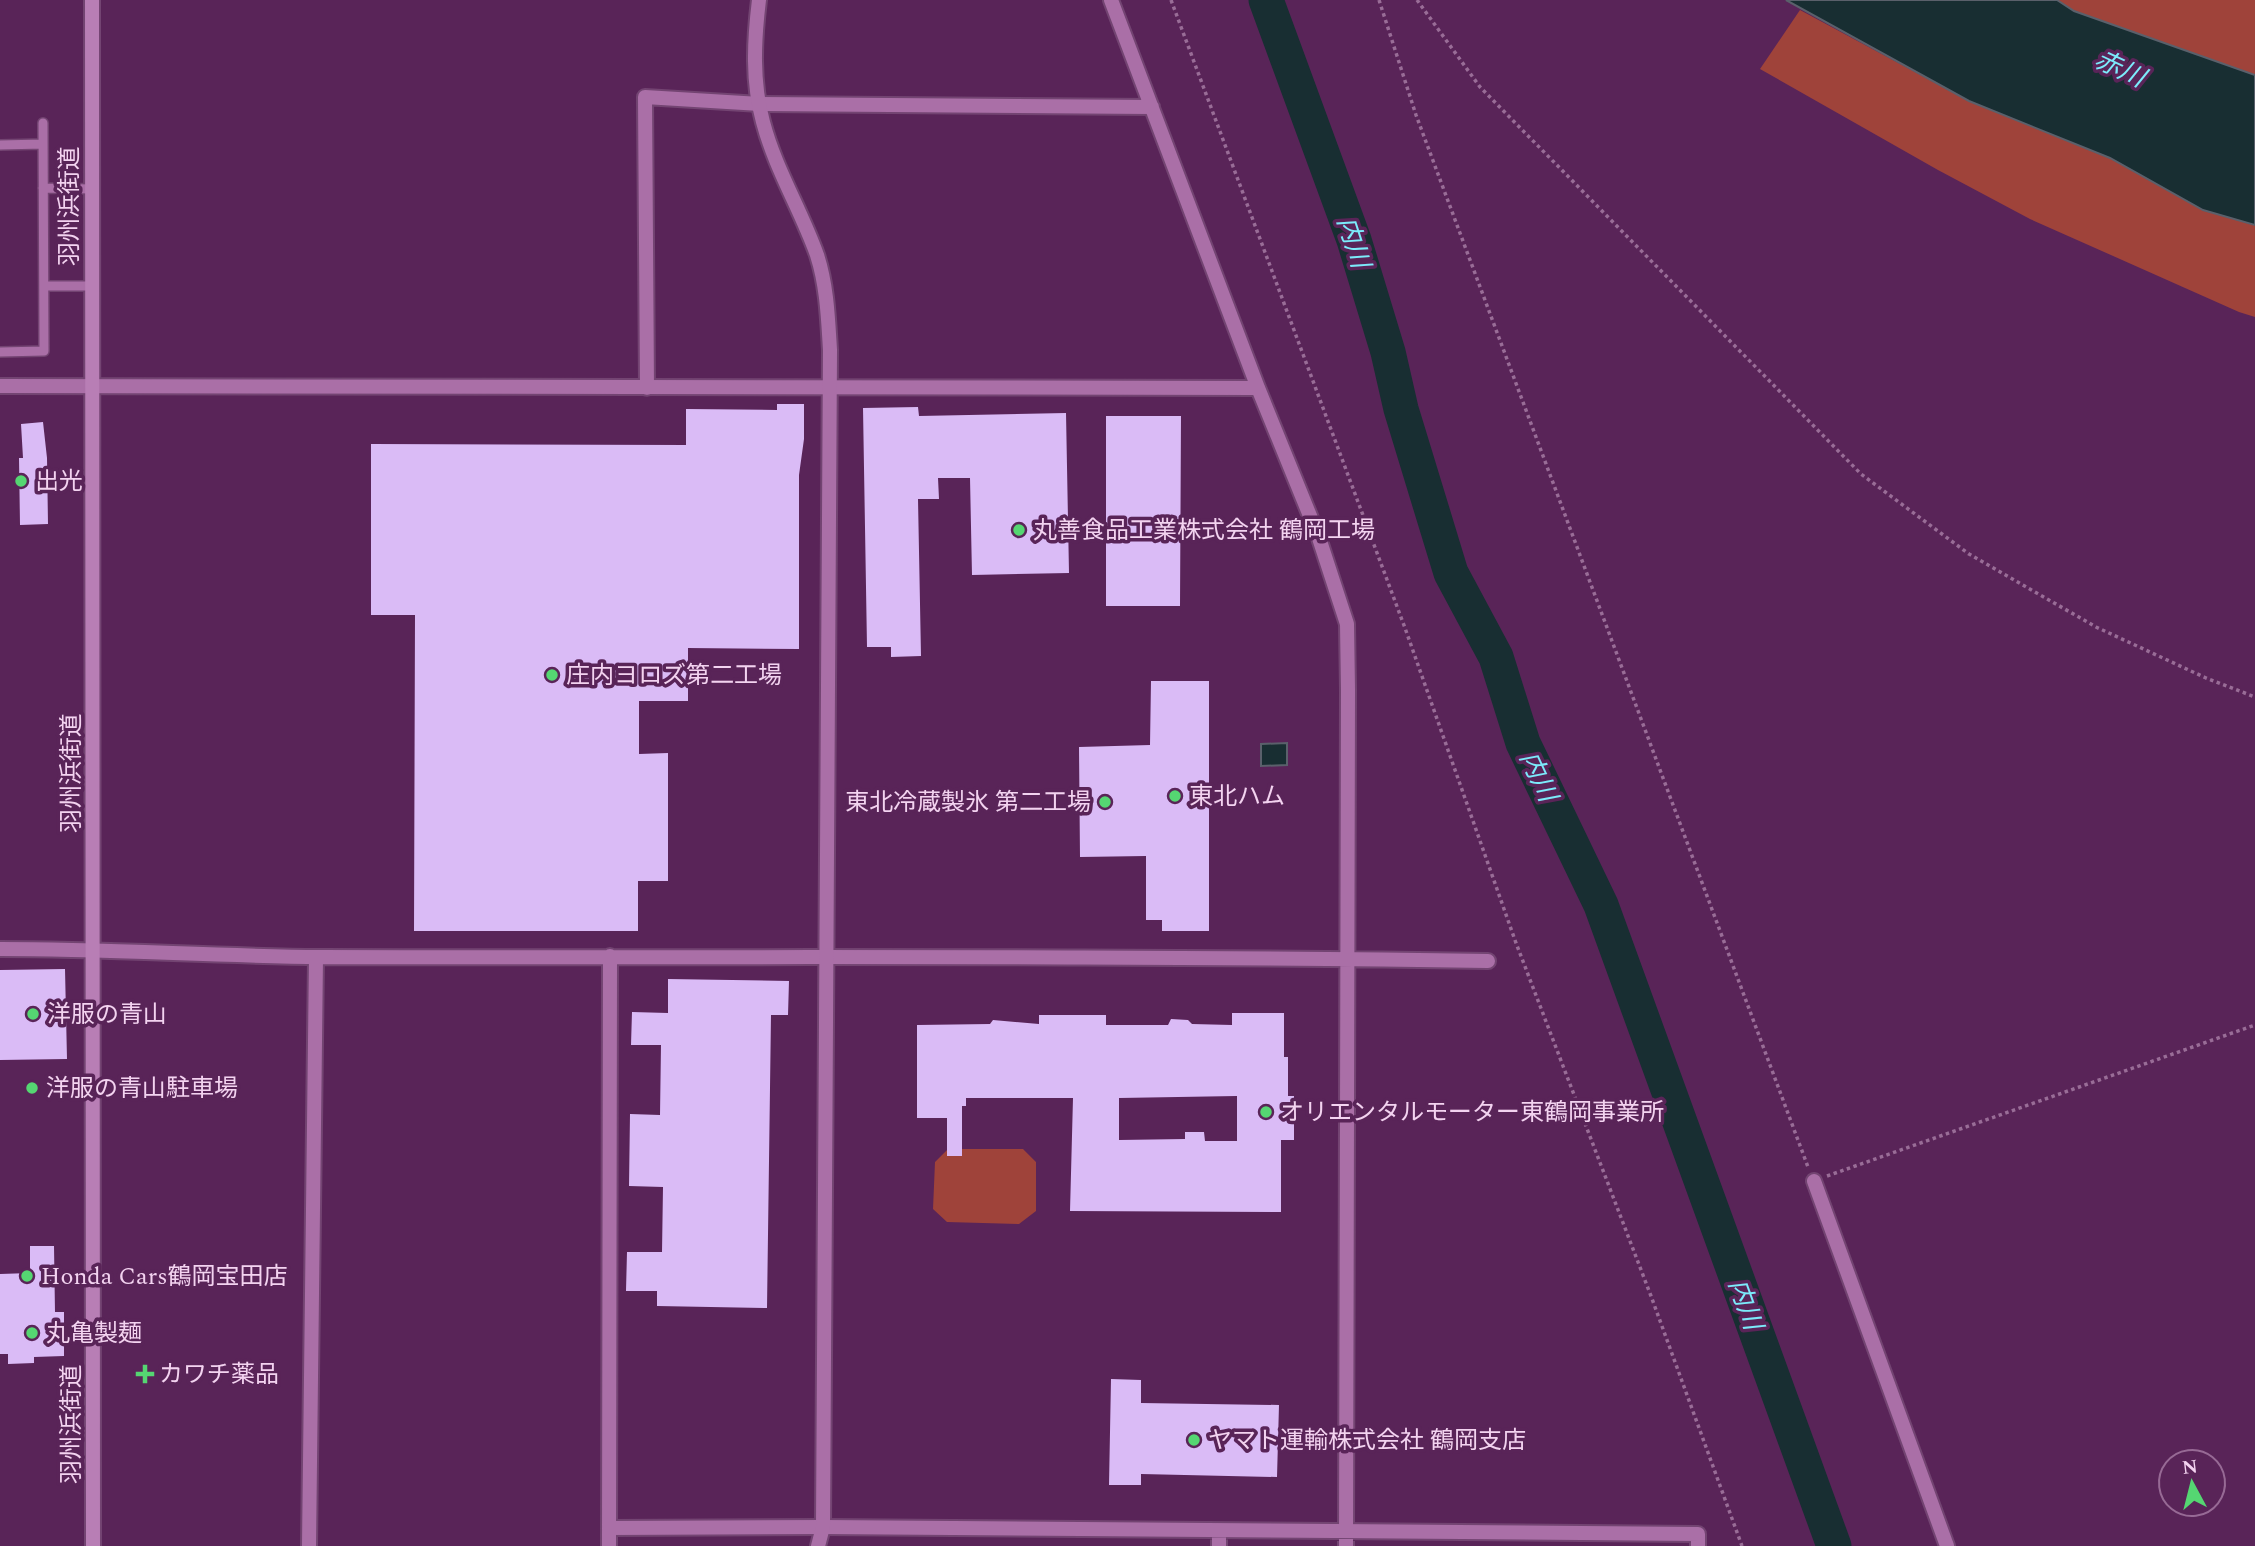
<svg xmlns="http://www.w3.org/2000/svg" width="2255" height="1546" viewBox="0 0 2255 1546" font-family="Spectral,'Noto Sans JP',serif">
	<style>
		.green { fill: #9f433a }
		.water { fill: #182e32; stroke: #5a606b; stroke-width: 2 }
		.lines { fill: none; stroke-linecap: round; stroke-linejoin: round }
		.river { stroke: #182e32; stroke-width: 35 }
		.building { fill: #dabbf6; fill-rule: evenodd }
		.service-casing { stroke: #734472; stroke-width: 12 }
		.minor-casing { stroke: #734472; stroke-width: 18 }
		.tertiary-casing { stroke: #734472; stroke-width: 18 }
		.secondary-casing { stroke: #734472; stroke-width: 18 }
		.path { stroke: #996d97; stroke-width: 3.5; stroke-dasharray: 3.5 3.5; stroke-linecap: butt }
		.service { stroke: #aa6fa7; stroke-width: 9 }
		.minor { stroke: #aa6fa7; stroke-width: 14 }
		.tertiary { stroke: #aa6fa7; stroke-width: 14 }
		.secondary { stroke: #b87eb5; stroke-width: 14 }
		.poi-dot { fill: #55d672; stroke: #592458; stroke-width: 2.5 }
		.labels { text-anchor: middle; stroke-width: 7; stroke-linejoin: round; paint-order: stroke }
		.street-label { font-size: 24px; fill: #f3d3f0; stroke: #592458 }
		.poi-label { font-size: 24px; fill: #f3d3f0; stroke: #592458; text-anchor: start }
		.water-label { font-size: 26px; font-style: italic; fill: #7cebfb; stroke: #592458 }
	</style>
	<rect width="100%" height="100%" fill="#592458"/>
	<path class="green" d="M 2057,0 L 2255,0 L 2255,75 L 2074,11 Z
		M 1800,10 L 1969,101 L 2110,158 L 2203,210 L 2255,225 L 2255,317 L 2239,312 L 2030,219 L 1938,170 L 1760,69 Z
		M 948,1149 L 1023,1149 L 1036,1162 L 1036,1211 L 1019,1224 L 947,1222 L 933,1209 L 935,1162 Z"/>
	<path class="water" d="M 1786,0 L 2057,0 L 2074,11 L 2255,75 L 2255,225 L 2203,210 L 2110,158 L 1969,101 Z
		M 1287,743 L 1287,765 L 1261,766 L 1261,744 Z"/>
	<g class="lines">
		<path class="river" d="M 1266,0 L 1354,240 L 1388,352 L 1401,409 L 1451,573 L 1496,657 L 1523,743 L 1601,905 L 1834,1546"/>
	</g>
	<path class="building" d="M 777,404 L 804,404 L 804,439 L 799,475 L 799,649 L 688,648 L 688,701 L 639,701 L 639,754 L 668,753 L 668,881 L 638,881 L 638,931 L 414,931 L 415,615 L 371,615 L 371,444 L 686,445 L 686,409 L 777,410 Z
		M 918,407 L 919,416 L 1066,413 L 1069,573 L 972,575 L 970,478 L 938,478 L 939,499 L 918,499 L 921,656 L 891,657 L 891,647 L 867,647 L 863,408 Z
		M 1106,416 L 1181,416 L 1180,606 L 1106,606 Z
		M 43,422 L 47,458 L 48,524 L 20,525 L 19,458 L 23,458 L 21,424 Z
		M 1151,681 L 1209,681 L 1209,931 L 1162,931 L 1162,920 L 1146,920 L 1146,856 L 1080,857 L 1079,747 L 1150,745 Z
		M 65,969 L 67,1059 L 0,1060 L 0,970 Z
		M 668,979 L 789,981 L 788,1015 L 771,1015 L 767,1308 L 657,1306 L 657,1291 L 626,1291 L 627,1252 L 662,1252 L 663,1187 L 629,1186 L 630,1114 L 660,1115 L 661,1045 L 631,1045 L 632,1012 L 668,1013 Z
		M 1232,1013 L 1284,1013 L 1284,1057 L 1288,1057 L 1288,1096 L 1294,1096 L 1294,1140 L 1281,1140 L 1281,1212 L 1070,1211 L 1073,1098 L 966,1098 L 966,1106 L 962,1106 L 962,1156 L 947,1156 L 947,1118 L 917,1118 L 917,1025 L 990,1024 L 993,1020 L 1039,1024 L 1039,1015 L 1106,1015 L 1106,1025 L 1168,1025 L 1171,1019 L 1188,1020 L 1192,1024 L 1232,1025 ZM 1237,1096 L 1237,1141 L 1205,1141 L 1204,1132 L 1185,1132 L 1185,1139 L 1119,1140 L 1119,1098 Z
		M 30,1246 L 54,1246 L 55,1312 L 64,1312 L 64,1356 L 34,1357 L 34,1363 L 8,1364 L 8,1354 L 0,1354 L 0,1274 L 30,1273 Z
		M 1111,1379 L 1141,1380 L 1141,1403 L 1279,1405 L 1277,1477 L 1141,1474 L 1141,1485 L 1109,1485 Z"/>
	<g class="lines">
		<g class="service-casing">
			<path id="service" d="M 0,145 L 43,144
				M 43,188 L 92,189
				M 44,286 L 92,286
				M 0,352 L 44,351 L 43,123"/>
		</g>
		<g class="minor-casing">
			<path id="minor" d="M 1111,0 L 1258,388 L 1319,538 L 1347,624 L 1348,690 L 1346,1546
				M 0,386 L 1258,388
				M 647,388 L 645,97 L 760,104 L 1152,107
				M 0,949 C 107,949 214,956 321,957 C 710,958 1099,955 1488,961
				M 1814,1181 L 1947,1546
				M 609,1528 L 823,1527 L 1698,1534 L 1698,1546
				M 309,1546 L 316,957
				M 609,1546 L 610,956
				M 1219,1546 L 1219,1531"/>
		</g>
		<g class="tertiary-casing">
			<path id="tertiary" d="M 759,0 C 754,41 752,82 763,122 C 775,168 801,210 817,255 C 827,286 828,318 830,350 L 823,1527 L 818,1546"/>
		</g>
		<g class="secondary-casing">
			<path id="secondary" d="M 92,0 L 93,1546"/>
		</g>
		<path class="path" d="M 1171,0 L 1405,628 L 1516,943 L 1651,1296 L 1742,1546
			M 1379,0 L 1416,115 L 1808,1167
			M 1417,0 L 1480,87 L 1861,474 L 1969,554 L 2096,627 L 2206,678 L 2255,697
			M 1827,1176 L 2255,1025"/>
		<use href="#service" class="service"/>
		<use href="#minor" class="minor"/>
		<use href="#tertiary" class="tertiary"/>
		<use href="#secondary" class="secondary"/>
	</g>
	<g class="poi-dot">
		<circle cx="21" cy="481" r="7"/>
		<circle cx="1019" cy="530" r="7"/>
		<circle cx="552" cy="675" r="7"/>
		<circle cx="1175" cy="796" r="7"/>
		<circle cx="1105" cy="802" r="7"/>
		<circle cx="33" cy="1014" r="7"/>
		<circle cx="32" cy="1088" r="7"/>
		<circle cx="1266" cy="1112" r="7"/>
		<circle cx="27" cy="1276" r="7"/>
		<circle cx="32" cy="1333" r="7"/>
		<path d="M141.5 1363.5h7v7h7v7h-7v7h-7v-7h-7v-7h7z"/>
		<circle cx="1194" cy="1440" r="7"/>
	</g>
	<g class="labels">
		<g class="street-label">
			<text transform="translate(69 206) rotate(-90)" y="8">羽州浜街道</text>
			<text transform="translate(71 773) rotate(-90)" y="8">羽州浜街道</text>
			<text transform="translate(71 1424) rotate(-90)" y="8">羽州浜街道</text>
		</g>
		<g class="poi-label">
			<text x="35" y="489">出光</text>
			<text x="1033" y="538">丸善食品工業株式会社 鶴岡工場</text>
			<text x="566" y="683">庄内ヨロズ第二工場</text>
			<text x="1189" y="804">東北ハム</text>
			<text x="1091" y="810" text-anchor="end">東北冷蔵製氷 第二工場</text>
			<text x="47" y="1022">洋服の青山</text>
			<text x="46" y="1096">洋服の青山駐車場</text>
			<text x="1280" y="1120">オリエンタルモーター東鶴岡事業所</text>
			<text x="41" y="1284">Honda Cars鶴岡宝田店</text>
			<text x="46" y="1341">丸亀製麺</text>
			<text x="159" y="1382">カワチ薬品</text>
			<text x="1208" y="1448">ヤマト運輸株式会社 鶴岡支店</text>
		</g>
		<g class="water-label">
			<text transform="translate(2120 68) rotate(25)" y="9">赤川</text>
			<text transform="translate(1354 242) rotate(72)" y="9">内川</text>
			<text transform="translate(1539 776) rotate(65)" y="9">内川</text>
			<text transform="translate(1746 1304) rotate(70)" y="9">内川</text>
		</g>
	</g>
	<g transform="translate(2192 1483) rotate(353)"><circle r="33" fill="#592458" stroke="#976a95" stroke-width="2"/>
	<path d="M0-5L12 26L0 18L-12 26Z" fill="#55d672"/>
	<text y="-10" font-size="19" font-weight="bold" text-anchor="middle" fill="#f3d3f0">N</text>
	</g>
</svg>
